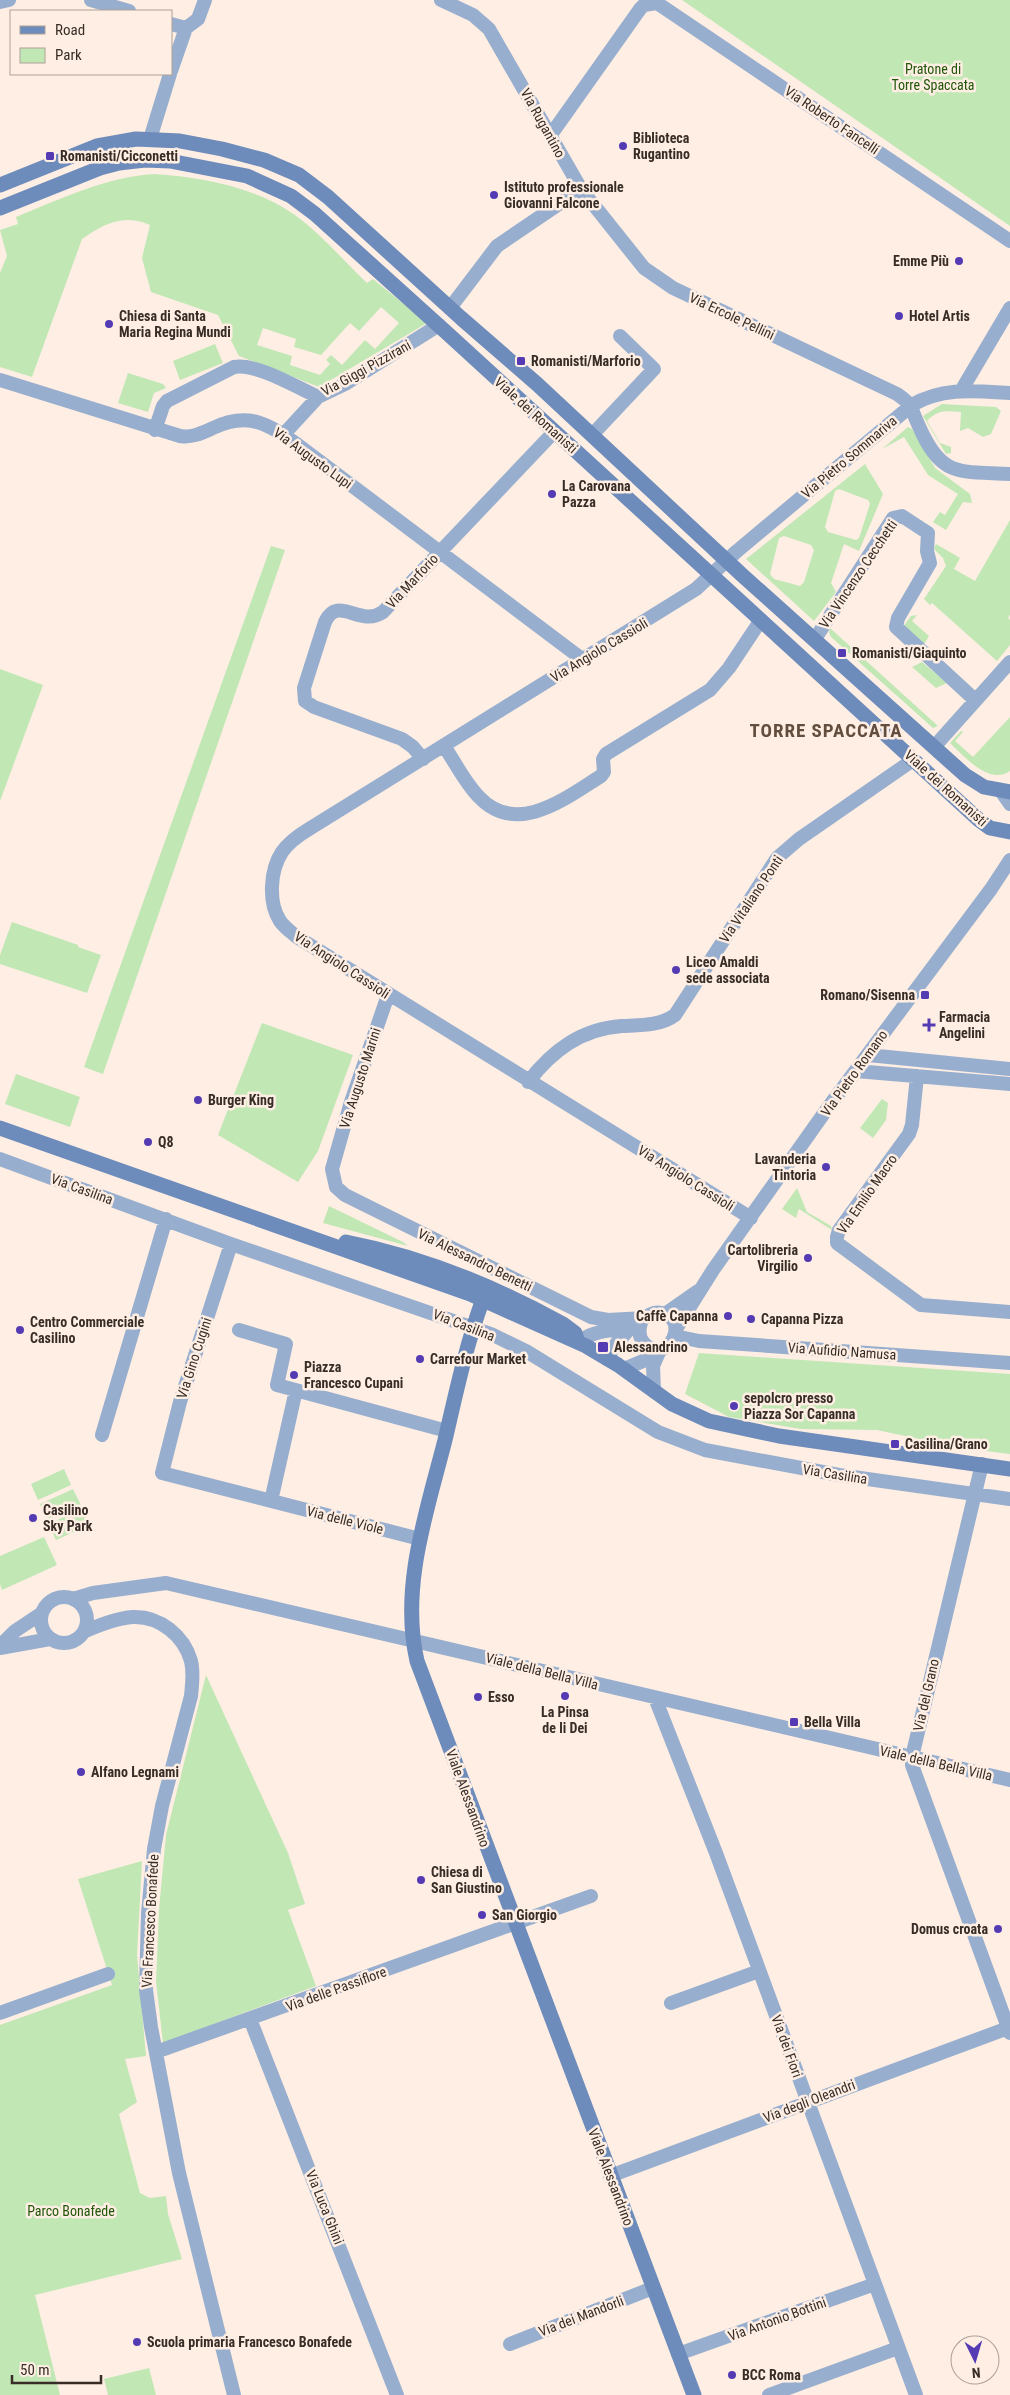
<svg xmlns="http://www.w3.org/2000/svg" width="1010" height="2395" viewBox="0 0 1010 2395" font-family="'Roboto Condensed',sans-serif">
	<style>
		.green { fill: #c1e7b5; fill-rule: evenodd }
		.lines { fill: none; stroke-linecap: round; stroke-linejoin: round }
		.street { stroke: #98aece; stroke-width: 14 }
		.secondary { stroke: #6d8cbb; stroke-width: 15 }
		.poi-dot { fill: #543bb3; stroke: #feeee3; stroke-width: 2 }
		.labels { text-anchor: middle; stroke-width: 5; stroke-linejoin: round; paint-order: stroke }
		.park-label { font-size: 14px; fill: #215508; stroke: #feeee3 }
		.street-label { font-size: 14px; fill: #372d26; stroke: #feeee3 }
		.poi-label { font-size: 14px; font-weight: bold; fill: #372d26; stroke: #feeee3; text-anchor: start }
		.district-label { font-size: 19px; font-weight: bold; letter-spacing: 1px; fill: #624d3e; stroke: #feeee3 }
	</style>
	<rect width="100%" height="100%" fill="#feeee3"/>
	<path class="green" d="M 682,0 L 1010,0 L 1010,226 Z
		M 154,174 C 202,177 255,187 295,215 C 321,234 344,261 367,283 L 373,279 L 427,323 L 319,387 L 239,356 L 218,315 L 151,292 L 142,258 L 150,225 C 124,213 103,224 82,239 L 32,377 L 0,367 L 0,273 L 7,256 L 0,230 L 18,224 L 16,217 C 61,199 105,177 154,174 ZM 381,307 L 399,323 L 375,349 L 365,340 L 342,365 L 331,355 L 326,360 L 330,364 L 320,375 L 290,365 L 292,356 L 257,345 L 263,328 L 296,339 L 294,347 L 321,355 L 350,323 L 359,331 Z
		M 215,344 L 223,363 L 180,380 L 173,361 Z
		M 128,373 L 163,384 L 166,388 L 154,393 L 148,412 L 118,403 Z
		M 942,404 L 996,407 L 1001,411 L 991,434 L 983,437 L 968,428 L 960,431 L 961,412 C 946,411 938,409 927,421 L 940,443 L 951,447 L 951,453 L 946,454 L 923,416 Z
		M 908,427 L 912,429 L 935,468 L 970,494 L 972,503 L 963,502 L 946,530 L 933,522 L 940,512 L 945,515 L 958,494 L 928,475 L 904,437 L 882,449 Z
		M 865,464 L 883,494 L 859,551 L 844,544 L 831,583 L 836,592 L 814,621 L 746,559 ZM 839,489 L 868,500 L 870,504 L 859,538 L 856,540 L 828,532 L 825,527 L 835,491 ZM 784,536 L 811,545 L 814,550 L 804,582 L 800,586 L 774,579 L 770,574 L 779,538 Z
		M 1010,520 L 1010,615 L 1008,618 L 1010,620 L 1010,645 L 997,661 L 932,603 L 930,605 L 924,599 L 946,566 L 943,558 L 934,549 L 936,544 L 960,558 L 954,569 L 975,581 Z
		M 271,546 L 285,550 L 103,1074 L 84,1067 Z
		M 917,615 L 912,621 L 929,636 L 923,646 L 903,627 L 911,616 Z
		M 830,628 L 938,726 L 933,728 L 831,637 L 829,633 Z
		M 922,662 L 947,683 L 936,688 L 912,667 Z
		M 0,669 L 43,685 L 0,801 Z
		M 1010,717 L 1010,771 C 989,786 964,756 950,743 L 961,731 L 963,732 L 955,741 L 973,757 Z
		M 12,922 L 78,945 L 78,947 L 101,955 L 87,993 L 0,964 L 0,955 Z
		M 262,1023 L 353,1055 L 318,1151 L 298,1182 L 218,1135 Z
		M 16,1074 L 80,1097 L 70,1127 L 5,1104 Z
		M 882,1099 L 888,1103 L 886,1120 L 873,1138 L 860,1128 Z
		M 797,1188 L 807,1212 L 831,1226 L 832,1230 L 799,1209 L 796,1218 L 782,1209 Z
		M 329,1206 L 403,1242 L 408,1246 L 323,1223 Z
		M 699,1353 L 1010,1374 L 1010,1454 L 961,1448 L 877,1430 L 801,1429 L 729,1417 L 685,1394 Z
		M 64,1469 L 71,1485 L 38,1500 L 31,1484 Z
		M 73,1489 L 81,1505 L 48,1520 L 40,1504 Z
		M 82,1509 L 89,1525 L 56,1540 L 48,1524 Z
		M 44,1537 L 57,1565 L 2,1590 L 0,1584 L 0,1556 Z
		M 206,1675 L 288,1853 L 305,1904 L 288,1910 L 316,1986 L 163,2043 L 156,1982 L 159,1909 L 166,1835 Z
		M 142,1861 L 137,1955 L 146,2056 L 125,2059 L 137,2102 L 119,2114 L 140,2193 L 150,2198 L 166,2196 L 168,2214 L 182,2259 L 35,2295 L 60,2395 L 0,2395 L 0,2025 L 112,1985 L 78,1879 Z
		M 149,2368 L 156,2395 L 108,2395 L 104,2379 Z"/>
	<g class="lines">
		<path class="street" d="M 91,0 L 129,11
			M 441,0 L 473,15 L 489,29 L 581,189 L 644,268 L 673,288 L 897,394 C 914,406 910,407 918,424 C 941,478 958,471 1010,474
			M 0,2 L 9,0
			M 171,24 L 186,28
			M 171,71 L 186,28 L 198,19 L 205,0
			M 550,136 L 640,9 L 644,5 L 657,3 L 1010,241
			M 150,139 L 170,74
			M 450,308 L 497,246 L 581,189
			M 0,380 L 180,436 C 192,438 202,433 213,428 C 249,411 268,424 298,445 L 582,659
			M 961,391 L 1010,308
			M 155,430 L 163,406 L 167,401 L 234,367 C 257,363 296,387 318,397
			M 283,435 L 318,397 L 345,384 L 439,325
			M 592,435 L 654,369 L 620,336
			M 815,639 L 893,518 L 902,516 L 928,533 L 927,551 L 930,563 L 898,618 L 896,627 L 975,700
			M 444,746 C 455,762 465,783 479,797 C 517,837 566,798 601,776 L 604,772 L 603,759 L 606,754 L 710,690 L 729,668 L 761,620
			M 934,747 L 1010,662
			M 423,759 L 413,747 L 402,739 L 314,707 L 305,701 L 304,688 L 325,622 C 338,594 360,628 383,612 L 554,432
			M 1001,791 L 1010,804
			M 388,995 L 351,1102 L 332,1169 L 336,1187 L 345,1195 L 591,1317 L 608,1320 L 644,1318
			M 868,1055 L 1010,1069
			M 856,1071 L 1010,1084
			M 917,1076 L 912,1125 L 909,1134 L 839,1230 L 837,1237 L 837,1243 L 921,1305 L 1010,1312
			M 528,1082 C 553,1050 581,1029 622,1026 C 640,1025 660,1026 675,1015 L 777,858 L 799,839 L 913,760
			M 0,1159 L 231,1244 L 491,1334 L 526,1351 L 658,1432 L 705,1450 L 839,1475 L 1010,1499
			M 751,1218 L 297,937 C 291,932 284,927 280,921 C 268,903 270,870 282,852 C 289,842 299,835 309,829 L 696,589 L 737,551 L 912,405 C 943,387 975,391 1010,393
			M 231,1244 L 180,1402 L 162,1473 L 420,1539
			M 665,1314 L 698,1291
			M 676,1329 L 713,1270 L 827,1109 L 991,889 L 1010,860
			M 239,1330 L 286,1344 L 277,1385 L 447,1431
			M 675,1336 L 699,1341 L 1010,1363
			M 579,1343 C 590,1330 615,1331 630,1327 C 642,1323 648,1310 662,1313 C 683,1318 677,1345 660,1350 C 644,1349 636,1337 641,1323
			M 607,1359 L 616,1344 L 632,1326
			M 624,1369 L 655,1356
			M 654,1391 L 653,1366 L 660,1350
			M 102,1435 L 166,1219
			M 982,1464 L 912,1757 L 912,1765 L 1010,2033
			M 271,1501 L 296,1390
			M41 1620a23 23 0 1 1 46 0a23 23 0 1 1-46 0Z
			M 73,1599 L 93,1593 L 166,1583 L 1010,1780
			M 85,1631 C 100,1625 117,1618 133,1617 C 160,1616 184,1636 191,1661 C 194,1673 192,1685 191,1696 L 162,1806 L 154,1849 L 148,1913 L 146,1990 L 151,2027 L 179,2173 L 234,2395
			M 0,1646 L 15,1631 L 42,1613
			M 0,1648 L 50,1639
			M 655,1698 L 716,1853 L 916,2395
			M 671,2003 L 759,1971
			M 0,2013 L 108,1974
			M 250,2019 L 397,2395
			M 156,2052 L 591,1896
			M 610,2176 L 1008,2028
			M 510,2344 L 653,2288
			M 678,2354 L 875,2284
			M 769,2395 L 898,2348"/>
		<path class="secondary" d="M 0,185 L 97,146 L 136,139 L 180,141 L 222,149 L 264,160 L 299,175 L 328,197 L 461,318 L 537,384 L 742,575 L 965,775 L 984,787 L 1010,792
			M 0,208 L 100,168 L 119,163 L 145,160 L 170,161 L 247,176 L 291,196 L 315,214 L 447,333 L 979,820 L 990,828 L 1010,832
			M 0,1128 L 470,1294 L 586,1346 L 618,1365 L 672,1404 L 709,1421 L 779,1436 L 1010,1469
			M 346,1242 C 424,1257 494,1286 563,1324 L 575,1333 L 578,1342
			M 483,1299 C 466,1345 456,1393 445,1440 C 427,1511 400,1587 417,1661 L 694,2395"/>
	</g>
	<g class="poi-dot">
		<circle cx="623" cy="146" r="5"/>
		<rect x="45" y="151" width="10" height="10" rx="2.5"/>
		<circle cx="494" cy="195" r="5"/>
		<circle cx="959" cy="261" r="5"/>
		<circle cx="899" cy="316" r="5"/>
		<circle cx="109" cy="324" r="5"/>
		<rect x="516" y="356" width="10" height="10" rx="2.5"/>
		<circle cx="552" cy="494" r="5"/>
		<rect x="837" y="648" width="10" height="10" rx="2.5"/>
		<circle cx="676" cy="970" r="5"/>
		<rect x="920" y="990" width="10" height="10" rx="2.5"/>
		<path d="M926.5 1017.5h5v5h5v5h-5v5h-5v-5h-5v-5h5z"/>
		<circle cx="198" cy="1100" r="5"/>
		<circle cx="148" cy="1142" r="5"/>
		<circle cx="826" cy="1167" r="5"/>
		<circle cx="808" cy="1258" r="5"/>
		<circle cx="728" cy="1316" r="5"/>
		<circle cx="751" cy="1319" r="5"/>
		<circle cx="20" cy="1330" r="5"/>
		<rect x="597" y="1341" width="12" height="12" rx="2.5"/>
		<circle cx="420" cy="1359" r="5"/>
		<circle cx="294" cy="1375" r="5"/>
		<circle cx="734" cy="1406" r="5"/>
		<rect x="890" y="1439" width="10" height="10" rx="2.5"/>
		<circle cx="33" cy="1518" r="5"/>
		<circle cx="565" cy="1696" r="5"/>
		<circle cx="478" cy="1697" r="5"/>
		<rect x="789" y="1717" width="10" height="10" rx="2.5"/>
		<circle cx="81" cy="1772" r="5"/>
		<circle cx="421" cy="1880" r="5"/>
		<circle cx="482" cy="1915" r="5"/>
		<circle cx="998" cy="1929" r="5"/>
		<circle cx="137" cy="2342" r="5"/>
		<circle cx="732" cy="2375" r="5"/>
	</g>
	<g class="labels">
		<g class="park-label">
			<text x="933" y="74">Pratone di<tspan x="933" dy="16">Torre Spaccata</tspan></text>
			<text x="71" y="2216">Parco Bonafede</text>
		</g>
		<g class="street-label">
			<text transform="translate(832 120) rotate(34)" y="5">Via Roberto Fancelli</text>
			<text transform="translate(543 123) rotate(61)" y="5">Via Rugantino</text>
			<text transform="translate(732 316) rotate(25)" y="5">Via Ercole Pellini</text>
			<text transform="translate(366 368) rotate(-29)" y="5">Via Giggi Pizzirani</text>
			<text transform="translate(536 415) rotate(42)" y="5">Viale dei Romanisti</text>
			<text transform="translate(849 457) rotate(-40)" y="5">Via Pietro Sommariva</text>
			<text transform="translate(313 458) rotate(36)" y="5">Via Augusto Lupi</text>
			<text transform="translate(858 574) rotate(-56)" y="5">Via Vincenzo Cecchetti</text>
			<text transform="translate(412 581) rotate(-47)" y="5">Via Marforio</text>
			<text transform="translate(599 650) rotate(-31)" y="5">Via Angiolo Cassioli</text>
			<text transform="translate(946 788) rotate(42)" y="5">Viale dei Romanisti</text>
			<text transform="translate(751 899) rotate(-56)" y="5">Via Vitaliano Ponti</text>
			<text transform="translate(342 965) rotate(33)" y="5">Via Angiolo Cassioli</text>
			<text transform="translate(854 1073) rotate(-54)" y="5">Via Pietro Romano</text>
			<text transform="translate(360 1078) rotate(-72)" y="5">Via Augusto Marini</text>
			<text transform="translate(686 1178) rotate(32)" y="5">Via Angiolo Cassioli</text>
			<text transform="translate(82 1189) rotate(20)" y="5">Via Casilina</text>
			<text transform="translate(867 1194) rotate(-55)" y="5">Via Emilio Macro</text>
			<text transform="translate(475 1260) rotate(26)" y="5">Via Alessandro Benetti</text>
			<text transform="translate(464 1325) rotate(21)" y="5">Via Casilina</text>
			<text transform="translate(842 1351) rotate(4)" y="5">Via Aufidio Namusa</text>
			<text transform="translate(194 1358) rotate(-72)" y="5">Via Gino Cugini</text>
			<text transform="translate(835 1474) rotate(9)" y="5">Via Casilina</text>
			<text transform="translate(345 1520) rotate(14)" y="5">Via delle Viole</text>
			<text transform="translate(542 1671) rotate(14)" y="5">Viale della Bella Villa</text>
			<text transform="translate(926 1695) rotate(-77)" y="5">Via del Grano</text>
			<text transform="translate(936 1763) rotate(13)" y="5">Viale della Bella Villa</text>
			<text transform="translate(468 1798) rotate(70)" y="5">Viale Alessandrino</text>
			<text transform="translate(150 1921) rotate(-87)" y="5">Via Francesco Bonafede</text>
			<text transform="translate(336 1989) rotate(-20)" y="5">Via delle Passiflore</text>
			<text transform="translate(787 2046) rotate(70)" y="5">Via dei Fiori</text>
			<text transform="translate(809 2101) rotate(-21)" y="5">Via degli Oleandri</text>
			<text transform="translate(611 2177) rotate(69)" y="5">Viale Alessandrino</text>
			<text transform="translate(325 2207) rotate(68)" y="5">Via Luca Ghini</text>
			<text transform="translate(581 2316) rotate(-21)" y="5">Via dei Mandorli</text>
			<text transform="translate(777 2319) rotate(-20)" y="5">Via Antonio Bottini</text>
		</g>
		<g class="poi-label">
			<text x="633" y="143">Biblioteca<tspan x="633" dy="16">Rugantino</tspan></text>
			<text x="60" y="161">Romanisti/Cicconetti</text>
			<text x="504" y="192">Istituto professionale<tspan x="504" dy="16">Giovanni Falcone</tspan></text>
			<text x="949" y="266" text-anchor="end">Emme Più</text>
			<text x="119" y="321">Chiesa di Santa<tspan x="119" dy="16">Maria Regina Mundi</tspan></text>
			<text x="909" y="321">Hotel Artis</text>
			<text x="531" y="366">Romanisti/Marforio</text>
			<text x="562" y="491">La Carovana<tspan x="562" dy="16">Pazza</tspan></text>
			<text x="852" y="658">Romanisti/Giaquinto</text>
			<text x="686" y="967">Liceo Amaldi<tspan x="686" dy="16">sede associata</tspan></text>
			<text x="915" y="1000" text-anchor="end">Romano/Sisenna</text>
			<text x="939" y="1022">Farmacia<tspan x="939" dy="16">Angelini</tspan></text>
			<text x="208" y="1105">Burger King</text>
			<text x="158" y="1147">Q8</text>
			<text x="816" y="1164" text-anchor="end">Lavanderia<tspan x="816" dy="16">Tintoria</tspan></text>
			<text x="798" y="1255" text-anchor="end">Cartolibreria<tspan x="798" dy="16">Virgilio</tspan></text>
			<text x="718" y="1321" text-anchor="end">Caffè Capanna</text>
			<text x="761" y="1324">Capanna Pizza</text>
			<text x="30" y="1327">Centro Commerciale<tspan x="30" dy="16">Casilino</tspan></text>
			<text x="614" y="1352">Alessandrino</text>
			<text x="430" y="1364">Carrefour Market</text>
			<text x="304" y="1372">Piazza<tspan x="304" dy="16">Francesco Cupani</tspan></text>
			<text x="744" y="1403">sepolcro presso<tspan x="744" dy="16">Piazza Sor Capanna</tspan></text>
			<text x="905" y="1449">Casilina/Grano</text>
			<text x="43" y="1515">Casilino<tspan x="43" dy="16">Sky Park</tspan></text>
			<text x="488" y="1702">Esso</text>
			<text x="565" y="1717" text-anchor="middle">La Pinsa<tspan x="565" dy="16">de li Dei</tspan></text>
			<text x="804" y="1727">Bella Villa</text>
			<text x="91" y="1777">Alfano Legnami</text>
			<text x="431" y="1877">Chiesa di<tspan x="431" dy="16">San Giustino</tspan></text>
			<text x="492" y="1920">San Giorgio</text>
			<text x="988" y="1934" text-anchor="end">Domus croata</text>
			<text x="147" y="2347">Scuola primaria Francesco Bonafede</text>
			<text x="742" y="2380">BCC Roma</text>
		</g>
		<g class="district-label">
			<text x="826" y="737">TORRE SPACCATA</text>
		</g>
	</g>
	<rect x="10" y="10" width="162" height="65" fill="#feeee3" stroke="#aea197"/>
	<rect x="20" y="26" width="25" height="8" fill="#6d8cbb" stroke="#aea197"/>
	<text x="55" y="35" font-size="15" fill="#372d26">Road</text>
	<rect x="20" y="48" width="25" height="15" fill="#c1e7b5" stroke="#aea197"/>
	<text x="55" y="60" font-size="15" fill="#372d26">Park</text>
	<g transform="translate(975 2360) rotate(175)"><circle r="24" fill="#feeee3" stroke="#aea197"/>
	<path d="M0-4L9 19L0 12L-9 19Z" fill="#543bb3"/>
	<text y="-8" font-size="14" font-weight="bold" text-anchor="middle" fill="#372d26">N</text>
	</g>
	<path d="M12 2375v8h89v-8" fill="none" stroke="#372d26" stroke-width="2.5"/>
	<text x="20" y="2375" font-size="15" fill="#372d26" stroke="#feeee3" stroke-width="4" paint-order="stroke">50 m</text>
</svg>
